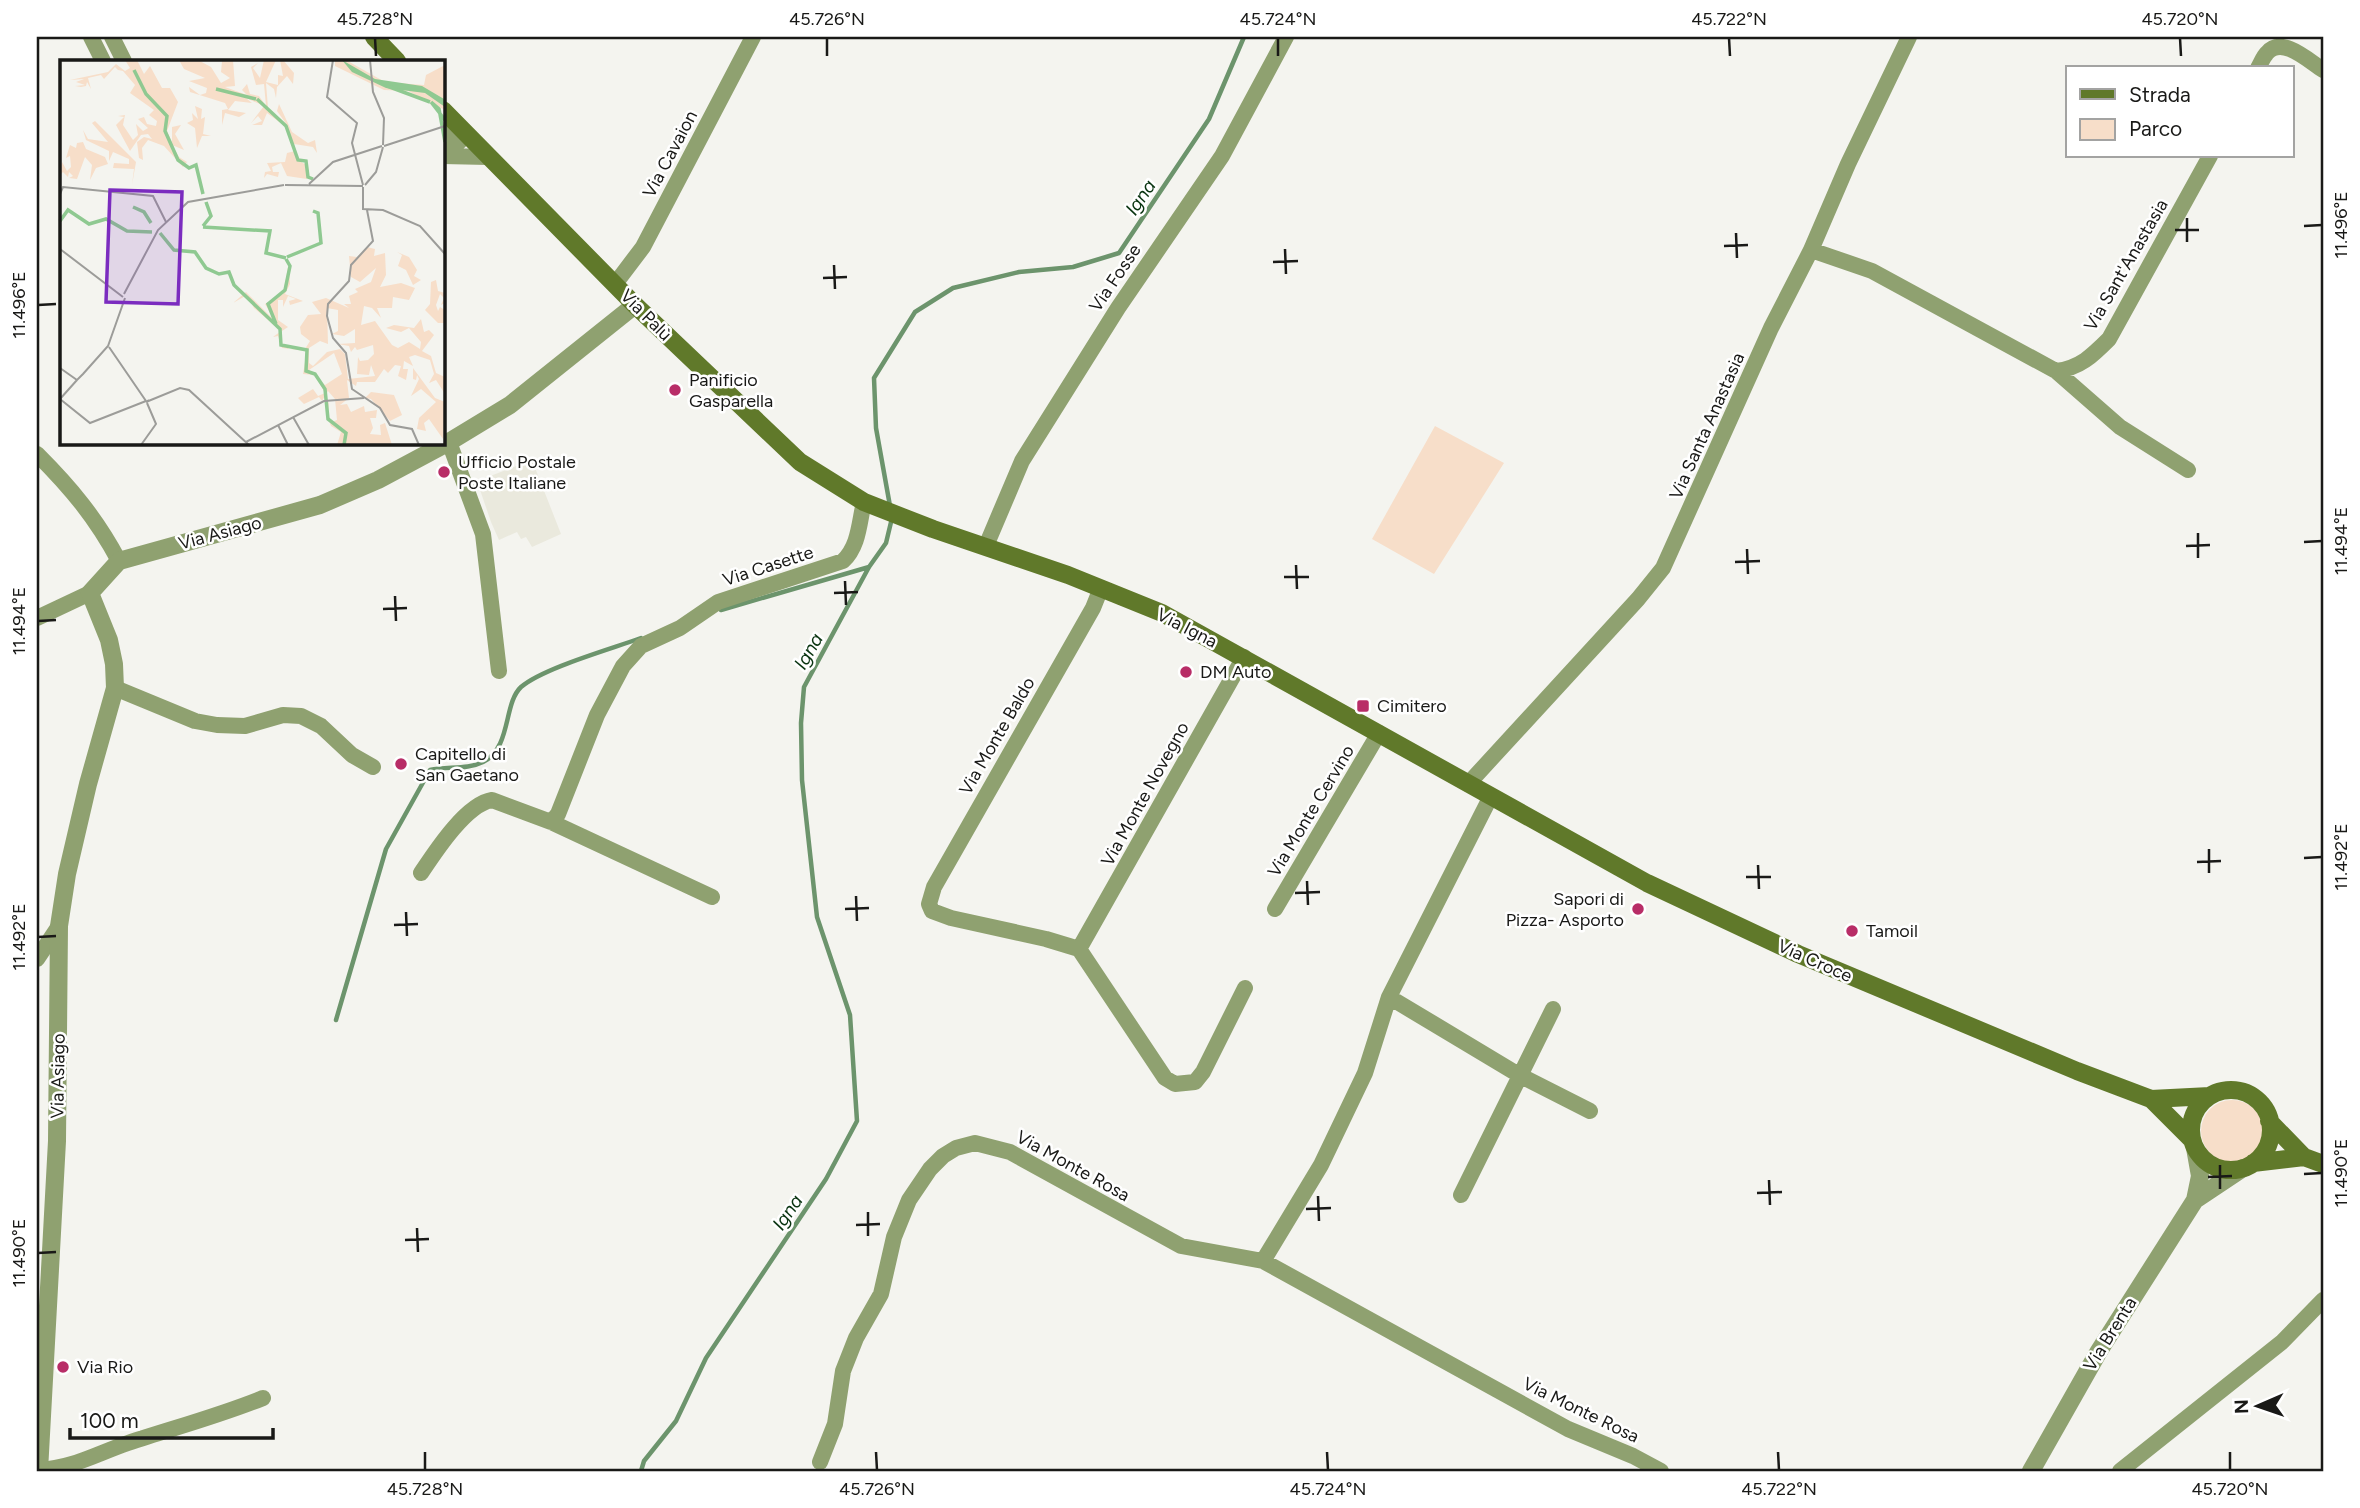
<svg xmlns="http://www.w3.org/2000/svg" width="2360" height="1508" viewBox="0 0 2360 1508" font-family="Figtree,sans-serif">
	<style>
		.built { fill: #eae9dd }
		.green { fill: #f7dec9 }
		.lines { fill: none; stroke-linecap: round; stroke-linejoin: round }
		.stream { stroke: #6c946c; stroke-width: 4.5 }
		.minor { stroke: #8fa170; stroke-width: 16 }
		.tertiary { stroke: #8fa170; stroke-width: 18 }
		.secondary { stroke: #60792a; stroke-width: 18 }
		.ticks { fill: none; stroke: #191917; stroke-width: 2.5 }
		.poi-dot { fill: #b82d67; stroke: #fff; stroke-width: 2.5 }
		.labels { text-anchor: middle; stroke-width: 5; stroke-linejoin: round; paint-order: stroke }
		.street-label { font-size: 18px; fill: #191917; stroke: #fff }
		.poi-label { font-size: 18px; fill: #191917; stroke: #fff; text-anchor: start }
		.water-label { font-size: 19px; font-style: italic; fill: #093410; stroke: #fff }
		.inset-river { fill: none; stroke: #8fc991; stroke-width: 3.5 }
		.inset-road { fill: none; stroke: #9c9c99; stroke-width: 2 }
		.view { fill: #7b2cbf; fill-opacity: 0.15; stroke: #7b2cbf; stroke-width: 3.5 }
		.inset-edge { fill: none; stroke: #191917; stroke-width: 3.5 }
		.neatline { fill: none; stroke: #191917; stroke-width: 2.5 }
		.ticks-label { font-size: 18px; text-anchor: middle; fill: #191917 }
	</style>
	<rect width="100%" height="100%" fill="#f4f4ef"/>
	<path class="built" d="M 532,460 L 561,534 L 532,547 L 526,537 L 521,539 L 517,532 L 499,540 L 491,522 L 477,481 Z"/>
	<path class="green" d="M 1435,426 L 1504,463 L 1434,574 L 1372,539 Z
		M2201 1131a31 31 0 1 1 62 0a31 31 0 1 1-62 0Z"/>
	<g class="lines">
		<path class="stream" d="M 890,506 L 876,428 L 874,378 L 915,312 L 953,288 L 1019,272 L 1073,267 L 1119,253 L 1209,119 L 1244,37
			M 721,610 L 869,567
			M 336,1020 L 386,849 L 430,770 C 447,766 467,770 483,762 C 512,747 503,704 521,687 C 543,668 611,649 641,638
			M 641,1471 L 644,1461 L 676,1421 L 706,1358 L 826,1179 L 857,1121 L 850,1015 L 817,917 L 802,780 L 801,723 L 804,687 L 869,567 L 886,543 L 892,518"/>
		<path class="minor" d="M 91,37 L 103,61
			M 112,37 L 124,61
			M 2258,68 C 2261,63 2263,57 2267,53 C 2282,35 2310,62 2323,70
			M 443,138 L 451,131 L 461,130 L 460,141 L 443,155
			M 443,156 L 488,157
			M 1811,250 L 1872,271 L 2056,371 L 2120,427 L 2188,470
			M 615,284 L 643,247 L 753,37
			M 2056,371 C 2080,368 2092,356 2109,339 L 2210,156
			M 449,442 L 483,534 L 499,671
			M 37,454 C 71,488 96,518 119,561
			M 986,546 L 1022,461 L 1118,308 L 1222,156 L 1286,37
			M 1101,588 L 1093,608 L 934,887 L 929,904 L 932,911 L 951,918 L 1046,939 L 1079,949 L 1165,1078 L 1175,1084 L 1195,1082 L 1203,1072 L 1245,988
			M 37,618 L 90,593
			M 115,688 L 195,721 L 217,725 L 245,726 L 283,715 L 301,716 L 321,726 L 352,755 L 373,767
			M 1468,784 L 1638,599 L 1663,568 L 1771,328 L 1811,250 L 1848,164 L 1909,37
			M 551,822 L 558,814 L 597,715 L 623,666 L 641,646 L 680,628 L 718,602 L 843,561 C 859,546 859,523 864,502
			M 421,873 C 435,852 466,804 492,800 L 551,822 L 712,897
			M 1275,909 L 1379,733
			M 1079,949 L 1244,657
			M 37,959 L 59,926
			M 1389,997 L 1519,1075 L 1590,1111
			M 1461,1195 L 1553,1009
			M 1263,1261 L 1321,1165 L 1365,1073 L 1389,997 L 1491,796
			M 820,1462 L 835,1424 L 843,1371 L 856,1338 L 881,1294 L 894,1237 L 909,1200 L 930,1169 L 943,1156 L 956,1148 L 975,1143 L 1010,1152 L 1181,1246 L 1263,1261 L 1568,1429 L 1633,1456 L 1661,1471
			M 39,1470 C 73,1468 96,1454 128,1443 C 173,1428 219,1416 263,1398
			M 2120,1471 L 2282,1342 L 2323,1300"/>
		<path class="tertiary" d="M 2195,1200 L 2243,1168
			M 39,1471 L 57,1141 L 59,926 L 67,874 L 88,784 L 115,688 L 114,664 L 109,640 L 90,593 L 119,561 L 320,505 L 378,480 L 449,442 L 510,405 L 635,305
			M 2031,1471 L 2099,1351 L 2195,1200 L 2200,1176 L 2195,1148"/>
		<path class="secondary" d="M 374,37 L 397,61
			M 443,110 L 635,305 L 800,462 L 864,502 L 933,529 L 1068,575 L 1162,613 L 1647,883 L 1798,954 L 2077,1071 L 2151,1099 L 2210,1096
			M2191 1130a40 40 0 1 1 80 0a40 40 0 1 1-80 0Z
			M 2151,1099 L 2192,1140
			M 2269,1121 L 2304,1157 L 2323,1164
			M 2253,1163 L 2304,1157"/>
	</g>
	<path class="ticks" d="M 375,38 L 376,56M 827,38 L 827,56M 1278,38 L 1278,56M 1729,38 L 1730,56M 2180,38 L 2181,56M 2187,218 L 2187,242M 2304,226 L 2322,225M 2175,230 L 2199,230M 1736,233 L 1737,258M 1724,246 L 1748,245M 1285,249 L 1286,274M 1273,262 L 1298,261M 834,265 L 835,289M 823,278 L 847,277M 38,305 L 56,304M 2198,533 L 2198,558M 2304,542 L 2322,541M 2186,546 L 2210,545M 1747,549 L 1748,574M 1735,562 L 1760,561M 1296,565 L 1297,589M 1284,577 L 1309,577M 845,581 L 846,605M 834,593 L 858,592M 395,596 L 396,621M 383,609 L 407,608M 38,621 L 56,620M 2209,849 L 2209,873M 2304,858 L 2322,857M 2197,862 L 2221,861M 1758,865 L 1759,889M 1746,877 L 1771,877M 1307,881 L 1308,905M 1295,893 L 1320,892M 856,896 L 857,921M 845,909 L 869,908M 406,912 L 407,936M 394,925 L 418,924M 38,937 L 56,936M 2220,1165 L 2220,1189M 2304,1174 L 2322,1173M 2208,1177 L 2232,1176M 1769,1180 L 1770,1205M 1757,1193 L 1782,1192M 1318,1196 L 1319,1221M 1306,1209 L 1331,1208M 868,1212 L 868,1236M 856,1225 L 880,1224M 417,1228 L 418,1252M 405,1240 L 429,1239M 38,1253 L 56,1252M 425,1452 L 425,1470M 876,1452 L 877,1470M 1327,1452 L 1328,1470M 1778,1452 L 1779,1470M 2230,1452 L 2230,1470"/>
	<g class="poi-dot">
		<circle cx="675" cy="390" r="7"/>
		<circle cx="444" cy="472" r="7"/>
		<circle cx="1186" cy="672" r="7"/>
		<rect x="1356" y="699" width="14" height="14" rx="3.5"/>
		<circle cx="401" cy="764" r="7"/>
		<circle cx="1638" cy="909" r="7"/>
		<circle cx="1852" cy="931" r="7"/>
		<circle cx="63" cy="1367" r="7"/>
	</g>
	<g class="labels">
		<g class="street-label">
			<text transform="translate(670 154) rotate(-62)" y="6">Via Cavaion</text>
			<text transform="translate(2126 265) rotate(-60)" y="6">Via Sant'Anastasia</text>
			<text transform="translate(1115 278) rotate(-56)" y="6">Via Fosse</text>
			<text transform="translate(646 315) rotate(45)" y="6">Via Palù</text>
			<text transform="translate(1707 426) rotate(-66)" y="6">Via Santa Anastasia</text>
			<text transform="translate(220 533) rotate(-15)" y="6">Via Asiago</text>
			<text transform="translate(768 566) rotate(-18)" y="6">Via Casette</text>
			<text transform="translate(1187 628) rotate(27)" y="6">Via Igna</text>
			<text transform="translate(997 736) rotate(-60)" y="6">Via Monte Baldo</text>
			<text transform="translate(1145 794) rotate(-61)" y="6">Via Monte Novegno</text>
			<text transform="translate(1311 811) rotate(-59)" y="6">Via Monte Cervino</text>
			<text transform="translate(1815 961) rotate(24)" y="6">Via Croce</text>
			<text transform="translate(58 1076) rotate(-89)" y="6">Via Asiago</text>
			<text transform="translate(1073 1166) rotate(29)" y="6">Via Monte Rosa</text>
			<text transform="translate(2110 1334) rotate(-58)" y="6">Via Brenta</text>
			<text transform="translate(1581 1410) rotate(26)" y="6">Via Monte Rosa</text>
		</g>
		<g class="poi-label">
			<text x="689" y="386">Panificio<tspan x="689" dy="21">Gasparella</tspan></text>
			<text x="458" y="468">Ufficio Postale<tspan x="458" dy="21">Poste Italiane</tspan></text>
			<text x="1200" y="678">DM Auto</text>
			<text x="1377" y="712">Cimitero</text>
			<text x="415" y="760">Capitello di<tspan x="415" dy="21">San Gaetano</tspan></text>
			<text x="1624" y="905" text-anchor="end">Sapori di<tspan x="1624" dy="21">Pizza- Asporto</tspan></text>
			<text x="1866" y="937">Tamoil</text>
			<text x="77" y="1373">Via Rio</text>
		</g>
		<g class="water-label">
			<text transform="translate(1140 197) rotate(-56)" y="7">Igna</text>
			<text transform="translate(808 651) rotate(-60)" y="7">Igna</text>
			<text transform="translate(787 1212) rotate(-56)" y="7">Igna</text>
		</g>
	</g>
	<g transform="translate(60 60)">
		<rect width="385" height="385" fill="#f4f4ef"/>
		<path d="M 65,0 L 77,0 L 84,14 L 90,6 L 102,28 L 110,28 L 118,42 L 107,71 L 112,82 L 112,67 L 121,65 L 115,74 L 124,90 L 112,85 L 119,97 L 127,102 L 123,107 L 104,86 L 88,80 L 82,88 L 83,100 L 79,98 L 77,82 L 84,77 L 92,79 L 88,74 L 81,75 L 70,91 L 56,65 L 64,57 L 58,56 L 65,55 L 63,65 L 73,80 L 78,75 L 76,64 L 83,71 L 88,68 L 78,59 L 84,57 L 87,64 L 96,66 L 97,61 L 89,55 L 94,50 L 70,33 L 75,25 L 63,11 L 58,10 L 55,7 L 44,19 L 41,15 L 28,18 L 31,29 L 27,22 L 26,26 L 21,27 L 15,26 L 25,25 L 16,22 L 24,19 L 10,20 L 48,12 L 56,4 L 65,11 L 70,8 ZM 119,0 L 138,0 L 151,7 L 161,23 L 170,18 L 161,12 L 162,1 L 173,0 L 175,26 L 165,27 L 187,35 L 182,30 L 187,24 L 190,34 L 199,36 L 206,46 L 204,24 L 196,25 L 191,7 L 198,3 L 193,8 L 200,18 L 204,0 L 216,0 L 206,22 L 218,25 L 218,15 L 223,16 L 220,0 L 223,0 L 234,13 L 233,24 L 227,16 L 217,27 L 216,38 L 214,29 L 206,23 L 208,48 L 227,65 L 217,51 L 219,44 L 232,72 L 248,83 L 255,80 L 257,93 L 253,87 L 234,84 L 238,100 L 248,106 L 247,119 L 227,116 L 221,103 L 212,107 L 213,112 L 219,112 L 218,117 L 207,114 L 204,118 L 205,112 L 211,111 L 207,103 L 225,102 L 227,93 L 235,91 L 226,67 L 207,53 L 202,65 L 192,65 L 202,61 L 198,56 L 191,63 L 204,46 L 186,38 L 192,43 L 175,41 L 168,50 L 186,53 L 179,57 L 165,53 L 162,65 L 162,50 L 168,49 L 165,43 L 130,32 L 129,27 L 140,35 L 146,33 L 147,28 L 129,21 L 145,18 L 124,9 ZM 275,0 L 286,0 L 325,22 L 364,25 L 366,15 L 385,5 L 385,50 L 348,31 L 324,30 L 275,6 ZM 135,46 L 142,49 L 141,59 L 145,57 L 143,74 L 151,76 L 142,76 L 137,88 L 135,68 L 127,63 L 133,60 L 132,53 L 138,59 ZM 35,61 L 76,102 L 72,125 L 74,109 L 53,108 L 54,103 L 69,104 L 69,99 L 53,92 L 49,101 L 49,91 L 26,80 L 23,70 L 28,79 L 48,82 L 32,63 ZM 23,82 L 26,89 L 45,97 L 48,104 L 36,108 L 30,120 L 32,105 L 25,97 L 17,119 L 9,118 L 13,116 L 9,112 L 8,117 L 3,112 L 0,115 L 2,102 L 7,111 L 11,107 L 10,96 L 6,98 L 10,85 L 16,88 L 17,83 ZM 307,187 L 315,189 L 314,196 L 325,193 L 326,215 L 320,227 L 341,223 L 355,228 L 349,240 L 333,237 L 332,248 L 317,248 L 321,258 L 312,248 L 304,246 L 301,265 L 315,261 L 332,285 L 338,288 L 349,282 L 360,289 L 361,282 L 349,268 L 341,272 L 326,268 L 334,265 L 354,268 L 361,259 L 364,272 L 369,270 L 374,275 L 362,291 L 371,296 L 376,313 L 385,317 L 385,334 L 376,320 L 369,323 L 374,314 L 370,300 L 355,295 L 349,297 L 353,306 L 344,301 L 343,309 L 348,309 L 346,320 L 338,316 L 341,306 L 335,305 L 328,313 L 324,309 L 315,322 L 297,322 L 296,326 L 287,320 L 289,338 L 280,345 L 287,344 L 291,352 L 304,346 L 305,352 L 317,350 L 316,358 L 310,358 L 313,368 L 310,374 L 321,375 L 320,365 L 325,363 L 332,385 L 277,385 L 281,372 L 271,366 L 266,353 L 269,340 L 268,355 L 272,362 L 277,360 L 275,339 L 268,331 L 262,341 L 259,337 L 244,344 L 238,338 L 253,329 L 258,336 L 265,333 L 255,315 L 243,314 L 247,291 L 222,288 L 218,276 L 213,277 L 221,271 L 194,248 L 187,235 L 173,243 L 186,232 L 215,261 L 205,244 L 223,234 L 229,202 L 230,224 L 225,234 L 243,241 L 230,245 L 229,241 L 236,239 L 228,236 L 223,247 L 223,240 L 218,240 L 218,260 L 228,267 L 222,271 L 220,282 L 229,289 L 245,289 L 250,281 L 241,274 L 240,267 L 248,255 L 261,254 L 252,242 L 266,238 L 289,248 L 284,244 L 291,244 L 289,236 L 298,232 L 295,229 L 311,222 L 316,208 L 300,222 L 291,217 L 289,196 L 297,197 ZM 267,248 L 278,250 L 278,271 L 272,274 L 284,276 L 295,269 L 295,283 L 278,284 L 289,286 L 291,292 L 295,287 L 297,290 L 313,285 L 314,294 L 308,300 L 300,301 L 298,297 L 297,314 L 309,315 L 311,305 L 315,316 L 288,319 L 285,294 L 280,289 L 267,292 L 253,306 L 249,303 L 249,288 L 260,281 L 268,284 ZM 274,293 L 282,314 L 265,325 L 249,310 ZM 337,192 L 349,197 L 357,210 L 354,216 L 361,220 L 353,225 L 346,210 L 338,206 L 342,195 ZM 376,220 L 378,231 L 385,233 L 385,243 L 381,245 L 384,238 L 380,234 L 376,245 L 378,251 L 380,247 L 385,250 L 385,263 L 378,263 L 365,250 L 370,244 L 371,222 ZM 353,308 L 375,338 L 385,342 L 383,379 L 369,359 L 364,363 L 366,371 L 357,369 L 359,358 L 376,342 L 361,329 L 351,336 L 359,319 L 357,315 L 356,320 L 353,319 ZM 311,332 L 334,335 L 342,355 L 330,361 L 311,339 L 305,338 Z" fill="#f7dec9" fill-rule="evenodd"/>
		<path d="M 282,0 L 315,19 L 362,26 L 384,39 L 385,47 L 365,33 L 326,28 L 292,12 Z" fill="#8fc991"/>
		<path class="inset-river" d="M 74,10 L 86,34 L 107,56 L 105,71 L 118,100 L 129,108 L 136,105 L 143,134M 327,26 L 370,42M 156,29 L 196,39M 197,39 L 226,66 L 238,100 L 246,101 L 248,117 L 253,119M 371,42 L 385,60M 371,42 L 379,49 L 385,82M 73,147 L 84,152 L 91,163M 0,161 L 8,150 L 29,164 L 46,159 L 67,171 L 92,172M 143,166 L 151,156 L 146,142M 143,167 L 210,171 L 206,193 L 226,198M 100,173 L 114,190 L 135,192 L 146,208 L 159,214 L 169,212 L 174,225 L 220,269 L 221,285 L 247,290 L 246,311 L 255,314 L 265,329 L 268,359 L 286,373 L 284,385M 227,197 L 261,183 L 258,153 L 253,151M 216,264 L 208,244 L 225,230 L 230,206 L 226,199"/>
		<path class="inset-road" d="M 273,0 L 267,37 L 297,63 L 292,83 L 303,125M 310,0 L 313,32 L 324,58 L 323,85M 324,86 L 385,66M 249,124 L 273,102 L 322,86M 225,125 L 303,126M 305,125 L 316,112 L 323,87M 303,127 L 303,149 L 323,150 L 360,166 L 385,194M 0,134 L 3,127 L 93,136 L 106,162M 307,150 L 313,181 L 291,205 L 289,221 L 268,244 L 267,256 L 273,278 L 286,293 L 292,329 L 320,348 L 330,365 L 352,369 L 359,385M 0,189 L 63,237M 64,234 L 98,170 L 128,142 L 224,125M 49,287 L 86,341M 0,308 L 17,320 L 23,314 L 48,286 L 65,238M 0,339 L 30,363 L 86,341M 0,339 L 17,320M 89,340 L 86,342 L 120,328 L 129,330 L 189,385M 233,357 L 249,385M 218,365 L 228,385M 186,382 L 264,341 L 304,338M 81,385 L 96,364 L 87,343"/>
		<path class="view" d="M 50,130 L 122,132 L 118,244 L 46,242 Z"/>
		<rect width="385" height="385" class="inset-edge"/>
	</g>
	<rect width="2360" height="1508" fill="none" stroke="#ffffff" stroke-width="77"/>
	<rect x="2066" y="66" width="228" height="91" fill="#ffffff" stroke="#a3a3a2" stroke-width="2"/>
	<rect x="2080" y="89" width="35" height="10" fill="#60792a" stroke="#a3a3a2" stroke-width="2"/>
	<text x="2129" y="102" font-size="21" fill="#191917">Strada</text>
	<rect x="2080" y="119" width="35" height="21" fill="#f7dec9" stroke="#a3a3a2" stroke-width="2"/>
	<text x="2129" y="136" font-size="21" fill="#191917">Parco</text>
	<g transform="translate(2258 1406) rotate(268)" stroke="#ffffff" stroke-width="5" paint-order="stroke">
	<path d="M0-5L12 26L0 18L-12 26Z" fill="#191917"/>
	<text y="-10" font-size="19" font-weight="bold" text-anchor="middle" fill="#191917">N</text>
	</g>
	<path d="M70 1428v10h203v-10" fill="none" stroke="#191917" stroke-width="3.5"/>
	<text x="80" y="1428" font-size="21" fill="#191917" stroke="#ffffff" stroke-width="5" paint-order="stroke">100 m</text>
	<rect x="38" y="38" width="2284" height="1432" class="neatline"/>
	<g class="ticks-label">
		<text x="375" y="25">45.728°N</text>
		<text x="827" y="25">45.726°N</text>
		<text x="1278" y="25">45.724°N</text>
		<text x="1729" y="25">45.722°N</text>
		<text x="2180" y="25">45.720°N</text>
		<text transform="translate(2341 225) rotate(-90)" y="6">11.496°E</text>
		<text transform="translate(19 305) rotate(-90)" y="6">11.496°E</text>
		<text transform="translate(2341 541) rotate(-90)" y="6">11.494°E</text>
		<text transform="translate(19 621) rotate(-90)" y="6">11.494°E</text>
		<text transform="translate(2341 857) rotate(-90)" y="6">11.492°E</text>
		<text transform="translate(19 937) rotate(-90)" y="6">11.492°E</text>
		<text transform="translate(2341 1173) rotate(-90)" y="6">11.490°E</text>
		<text transform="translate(19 1253) rotate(-90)" y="6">11.490°E</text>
		<text x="425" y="1495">45.728°N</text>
		<text x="877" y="1495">45.726°N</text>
		<text x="1328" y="1495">45.724°N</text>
		<text x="1779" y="1495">45.722°N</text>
		<text x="2230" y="1495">45.720°N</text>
	</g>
</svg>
